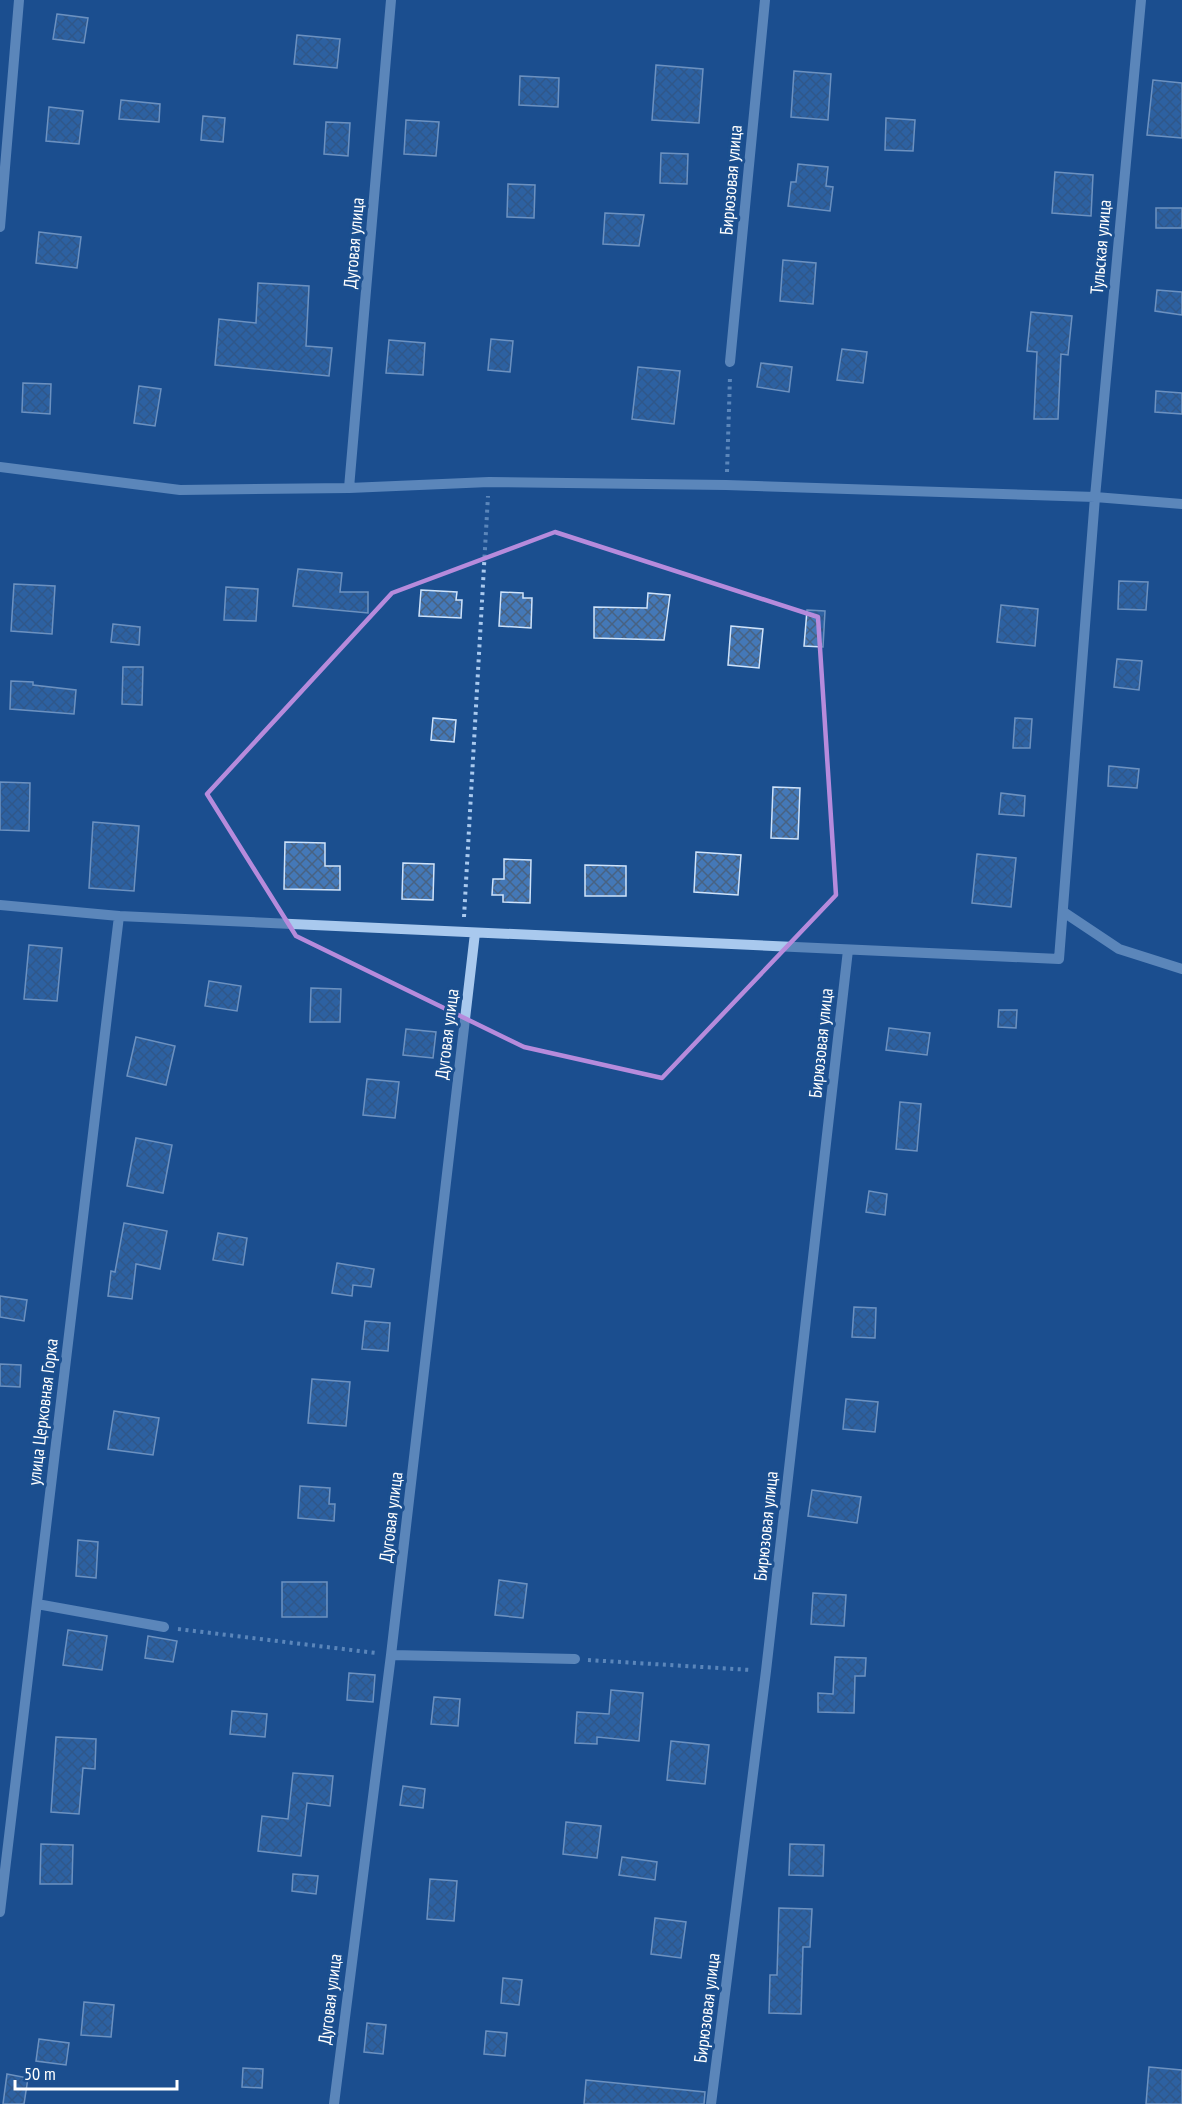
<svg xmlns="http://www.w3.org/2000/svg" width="1182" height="2104" viewBox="0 0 1182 2104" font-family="'PT Sans Narrow',sans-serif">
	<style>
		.building { fill: url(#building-cross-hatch); stroke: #cfe3fa; stroke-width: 1.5 }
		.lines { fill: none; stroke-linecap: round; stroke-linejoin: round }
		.path { stroke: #a9c9ee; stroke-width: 4; stroke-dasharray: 3 4.5; stroke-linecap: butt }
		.minor { stroke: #a9c9ee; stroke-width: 10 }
		.marked { fill: none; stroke: #b68bdc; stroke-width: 4.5; stroke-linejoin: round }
		.labels { text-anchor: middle; stroke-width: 6; stroke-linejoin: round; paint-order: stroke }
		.street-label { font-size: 18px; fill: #fff; stroke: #1b4f8f }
	</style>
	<defs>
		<pattern id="building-cross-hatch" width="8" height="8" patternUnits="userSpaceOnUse" patternTransform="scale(1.5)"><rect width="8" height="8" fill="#4478b7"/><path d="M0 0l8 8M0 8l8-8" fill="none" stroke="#486282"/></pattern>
	</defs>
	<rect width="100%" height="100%" fill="#1b4f8f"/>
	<path class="building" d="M 57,14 L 88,18 L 84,43 L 53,39 Z
		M 297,35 L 340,39 L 337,68 L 294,64 Z
		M 656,65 L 703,69 L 699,123 L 652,120 Z
		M 794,71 L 831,74 L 828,120 L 791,117 Z
		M 520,76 L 559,78 L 558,107 L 519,105 Z
		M 1153,80 L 1182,83 L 1182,138 L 1147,135 Z
		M 121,100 L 160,104 L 159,122 L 119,119 Z
		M 49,107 L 83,111 L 79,144 L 46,141 Z
		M 203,116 L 225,118 L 223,142 L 201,140 Z
		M 886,118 L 915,120 L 913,151 L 885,150 Z
		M 406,120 L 439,122 L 436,156 L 404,154 Z
		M 326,122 L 350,123 L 348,156 L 324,154 Z
		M 661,153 L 688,154 L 687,184 L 660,183 Z
		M 798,164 L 828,167 L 826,186 L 833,187 L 830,211 L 788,206 L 791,182 L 796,182 Z
		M 1055,172 L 1093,175 L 1091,216 L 1052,213 Z
		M 508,184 L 535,185 L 534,218 L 507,217 Z
		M 1156,208 L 1182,208 L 1182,228 L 1156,228 Z
		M 605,213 L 644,215 L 639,246 L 603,244 Z
		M 39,232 L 81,237 L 77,268 L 36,263 Z
		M 783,260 L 816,263 L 813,304 L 780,301 Z
		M 258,283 L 309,286 L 306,346 L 332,348 L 329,376 L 215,365 L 219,319 L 256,323 Z
		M 1157,290 L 1182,292 L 1182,315 L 1155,311 Z
		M 1031,312 L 1072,316 L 1068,355 L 1061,354 L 1058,419 L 1034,419 L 1037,352 L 1027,351 Z
		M 491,339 L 513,341 L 510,372 L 488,370 Z
		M 389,340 L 425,343 L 423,375 L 386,373 Z
		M 842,349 L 867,352 L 863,383 L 837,380 Z
		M 761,363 L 792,367 L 789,392 L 757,387 Z
		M 638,367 L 680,371 L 674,424 L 632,419 Z
		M 23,383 L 51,384 L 50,414 L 22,412 Z
		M 139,386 L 161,389 L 155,426 L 134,423 Z
		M 1156,391 L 1182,393 L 1182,414 L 1155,412 Z
		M 298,569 L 342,573 L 340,592 L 368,592 L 368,613 L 293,606 Z
		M 1119,581 L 1148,582 L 1146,610 L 1118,609 Z
		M 14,584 L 55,586 L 52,634 L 11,631 Z
		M 226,587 L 258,589 L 256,621 L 224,620 Z
		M 421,590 L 457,592 L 456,600 L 462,600 L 461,618 L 419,616 Z
		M 501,592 L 523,593 L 523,598 L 532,598 L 531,628 L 499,626 Z
		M 648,593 L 670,595 L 664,640 L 594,638 L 594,607 L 647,608 Z
		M 1001,605 L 1038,609 L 1035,646 L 997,642 Z
		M 807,610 L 825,611 L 823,647 L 804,646 Z
		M 113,624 L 140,627 L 139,645 L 111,642 Z
		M 731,626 L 763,629 L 759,668 L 728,665 Z
		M 1117,659 L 1142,661 L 1139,690 L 1114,687 Z
		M 123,667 L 143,667 L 142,705 L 122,704 Z
		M 11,681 L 33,682 L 33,685 L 76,690 L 74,714 L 10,709 Z
		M 433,718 L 456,720 L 454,742 L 431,740 Z
		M 1015,718 L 1032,719 L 1030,748 L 1013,748 Z
		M 1109,766 L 1139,769 L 1137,788 L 1108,786 Z
		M 0,782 L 30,783 L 29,831 L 0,830 Z
		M 773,787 L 800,788 L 798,839 L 771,838 Z
		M 1001,793 L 1025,796 L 1024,816 L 999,814 Z
		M 93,822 L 139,826 L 134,891 L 89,888 Z
		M 285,842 L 325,843 L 325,866 L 340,866 L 340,890 L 284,889 Z
		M 696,852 L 741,855 L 738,895 L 694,892 Z
		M 977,854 L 1016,858 L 1011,907 L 972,903 Z
		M 504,859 L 531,860 L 530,903 L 503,902 L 503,895 L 492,895 L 493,879 L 504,879 Z
		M 403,863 L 434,864 L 433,900 L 402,899 Z
		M 585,865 L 626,866 L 626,896 L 585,896 Z
		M 29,945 L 62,948 L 57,1001 L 24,999 Z
		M 209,981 L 241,986 L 237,1011 L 205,1006 Z
		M 311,988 L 341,989 L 340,1022 L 310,1022 Z
		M 999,1010 L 1017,1010 L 1016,1028 L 998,1027 Z
		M 889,1028 L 930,1033 L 927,1055 L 886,1050 Z
		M 406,1029 L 436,1032 L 433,1058 L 403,1055 Z
		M 136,1037 L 175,1046 L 166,1085 L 127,1076 Z
		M 367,1079 L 399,1082 L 395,1118 L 363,1115 Z
		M 900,1102 L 921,1104 L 917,1151 L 896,1149 Z
		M 136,1138 L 172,1145 L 163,1193 L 127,1186 Z
		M 869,1191 L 887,1194 L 885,1215 L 866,1212 Z
		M 124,1223 L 167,1231 L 160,1269 L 136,1264 L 132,1299 L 108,1296 L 111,1271 L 115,1272 Z
		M 218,1233 L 247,1238 L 243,1265 L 213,1260 Z
		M 337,1263 L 374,1269 L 371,1287 L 353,1285 L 352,1296 L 332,1293 Z
		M 0,1296 L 27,1300 L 24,1321 L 0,1317 Z
		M 854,1307 L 876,1308 L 875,1338 L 852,1337 Z
		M 365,1321 L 390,1323 L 388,1351 L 362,1349 Z
		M 0,1364 L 21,1365 L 20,1387 L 0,1386 Z
		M 312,1379 L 350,1382 L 346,1426 L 308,1423 Z
		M 846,1399 L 878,1402 L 875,1432 L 843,1429 Z
		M 114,1411 L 159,1418 L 153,1455 L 108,1449 Z
		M 300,1486 L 330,1488 L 329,1504 L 335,1504 L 334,1521 L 298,1518 Z
		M 812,1490 L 861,1497 L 857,1523 L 808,1516 Z
		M 78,1540 L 98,1542 L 96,1578 L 76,1576 Z
		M 499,1580 L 527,1584 L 523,1618 L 495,1615 Z
		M 282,1582 L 327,1582 L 327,1617 L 282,1617 Z
		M 813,1593 L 846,1595 L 844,1626 L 811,1624 Z
		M 68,1630 L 107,1636 L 102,1670 L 63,1665 Z
		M 148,1636 L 177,1641 L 173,1662 L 145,1658 Z
		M 835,1657 L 866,1658 L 865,1676 L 855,1676 L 854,1713 L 818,1712 L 818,1693 L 833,1694 Z
		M 349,1673 L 375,1675 L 373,1702 L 347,1700 Z
		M 611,1690 L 643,1693 L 639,1741 L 597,1737 L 597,1744 L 575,1743 L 577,1712 L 609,1714 Z
		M 434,1697 L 460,1699 L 458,1726 L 431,1724 Z
		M 232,1711 L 267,1714 L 265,1737 L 230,1734 Z
		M 56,1737 L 96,1739 L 95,1769 L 83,1768 L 79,1814 L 51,1812 Z
		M 671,1741 L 709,1745 L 705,1784 L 667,1780 Z
		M 293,1773 L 333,1776 L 330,1806 L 307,1803 L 301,1856 L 258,1851 L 262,1816 L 288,1819 Z
		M 403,1786 L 425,1789 L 423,1808 L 400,1805 Z
		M 566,1822 L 601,1826 L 597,1858 L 563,1854 Z
		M 41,1844 L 73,1845 L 72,1884 L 40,1884 Z
		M 790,1844 L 824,1845 L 823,1876 L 789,1875 Z
		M 622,1857 L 657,1862 L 655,1880 L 619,1875 Z
		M 293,1874 L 318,1876 L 316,1894 L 292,1891 Z
		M 430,1879 L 457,1881 L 454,1921 L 427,1919 Z
		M 779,1908 L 812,1909 L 810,1947 L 803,1947 L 801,2014 L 769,2013 L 770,1975 L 777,1975 Z
		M 655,1918 L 686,1922 L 681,1958 L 651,1954 Z
		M 503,1978 L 522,1980 L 519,2005 L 501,2003 Z
		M 84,2002 L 114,2005 L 111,2037 L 81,2035 Z
		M 367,2023 L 386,2025 L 383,2054 L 364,2052 Z
		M 486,2031 L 507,2033 L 505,2056 L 484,2054 Z
		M 39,2039 L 69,2043 L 66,2065 L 36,2061 Z
		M 1149,2067 L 1182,2070 L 1182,2104 L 1146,2104 Z
		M 243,2068 L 263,2069 L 262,2088 L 242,2087 Z
		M 7,2074 L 28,2078 L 24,2104 L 3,2104 Z
		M 586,2080 L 705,2092 L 704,2104 L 584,2104 Z"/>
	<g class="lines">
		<path class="path" d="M 727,472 L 730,377
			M 464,917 L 488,496
			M 178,1629 L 376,1653
			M 588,1660 L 751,1670"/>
		<path class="minor" d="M 0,227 L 19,0
			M 730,362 L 765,0
			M 0,467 L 180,490 L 349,488 L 489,482 L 726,485 L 1095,497 L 1182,504
			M 349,488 L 391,0
			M 0,905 L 119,916 L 1059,959 L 1095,497 L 1141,0
			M 1065,913 L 1119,949 L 1182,969
			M 37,1604 L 164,1627
			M 391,1655 L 575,1659
			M 0,1912 L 119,916
			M 334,2104 L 391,1655 L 475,933
			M 711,2104 L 766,1671 L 848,950"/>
	</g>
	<path d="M0 0H1182V2104H0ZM 555,532 L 818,617 L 836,895 L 662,1078 L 524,1047 L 296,936 L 207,794 L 392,593 Z" fill="#1b4f8f" fill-opacity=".55" fill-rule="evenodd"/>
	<path class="marked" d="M 555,532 L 818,617 L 836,895 L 662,1078 L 524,1047 L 296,936 L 207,794 L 392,593 Z"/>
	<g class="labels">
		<g class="street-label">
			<text transform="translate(731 180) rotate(-85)" y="6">Бирюзовая улица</text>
			<text transform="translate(354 243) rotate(-85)" y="6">Дуговая улица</text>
			<text transform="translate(1101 247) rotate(-85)" y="6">Тульская улица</text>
			<text transform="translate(447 1034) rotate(-83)" y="6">Дуговая улица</text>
			<text transform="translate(821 1043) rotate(-84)" y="6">Бирюзовая улица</text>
			<text transform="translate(43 1412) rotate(-83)" y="6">улица Церковная Горка</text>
			<text transform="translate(391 1517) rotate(-83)" y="6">Дуговая улица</text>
			<text transform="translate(766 1526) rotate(-84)" y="6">Бирюзовая улица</text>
			<text transform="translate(330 1999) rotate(-83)" y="6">Дуговая улица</text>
			<text transform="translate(707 2008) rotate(-83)" y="6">Бирюзовая улица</text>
		</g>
	</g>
	<path d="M15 2080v9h162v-9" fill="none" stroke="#ffffff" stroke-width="3"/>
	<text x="24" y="2080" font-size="18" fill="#ffffff" stroke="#1b4f8f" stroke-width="4.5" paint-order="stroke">50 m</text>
</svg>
